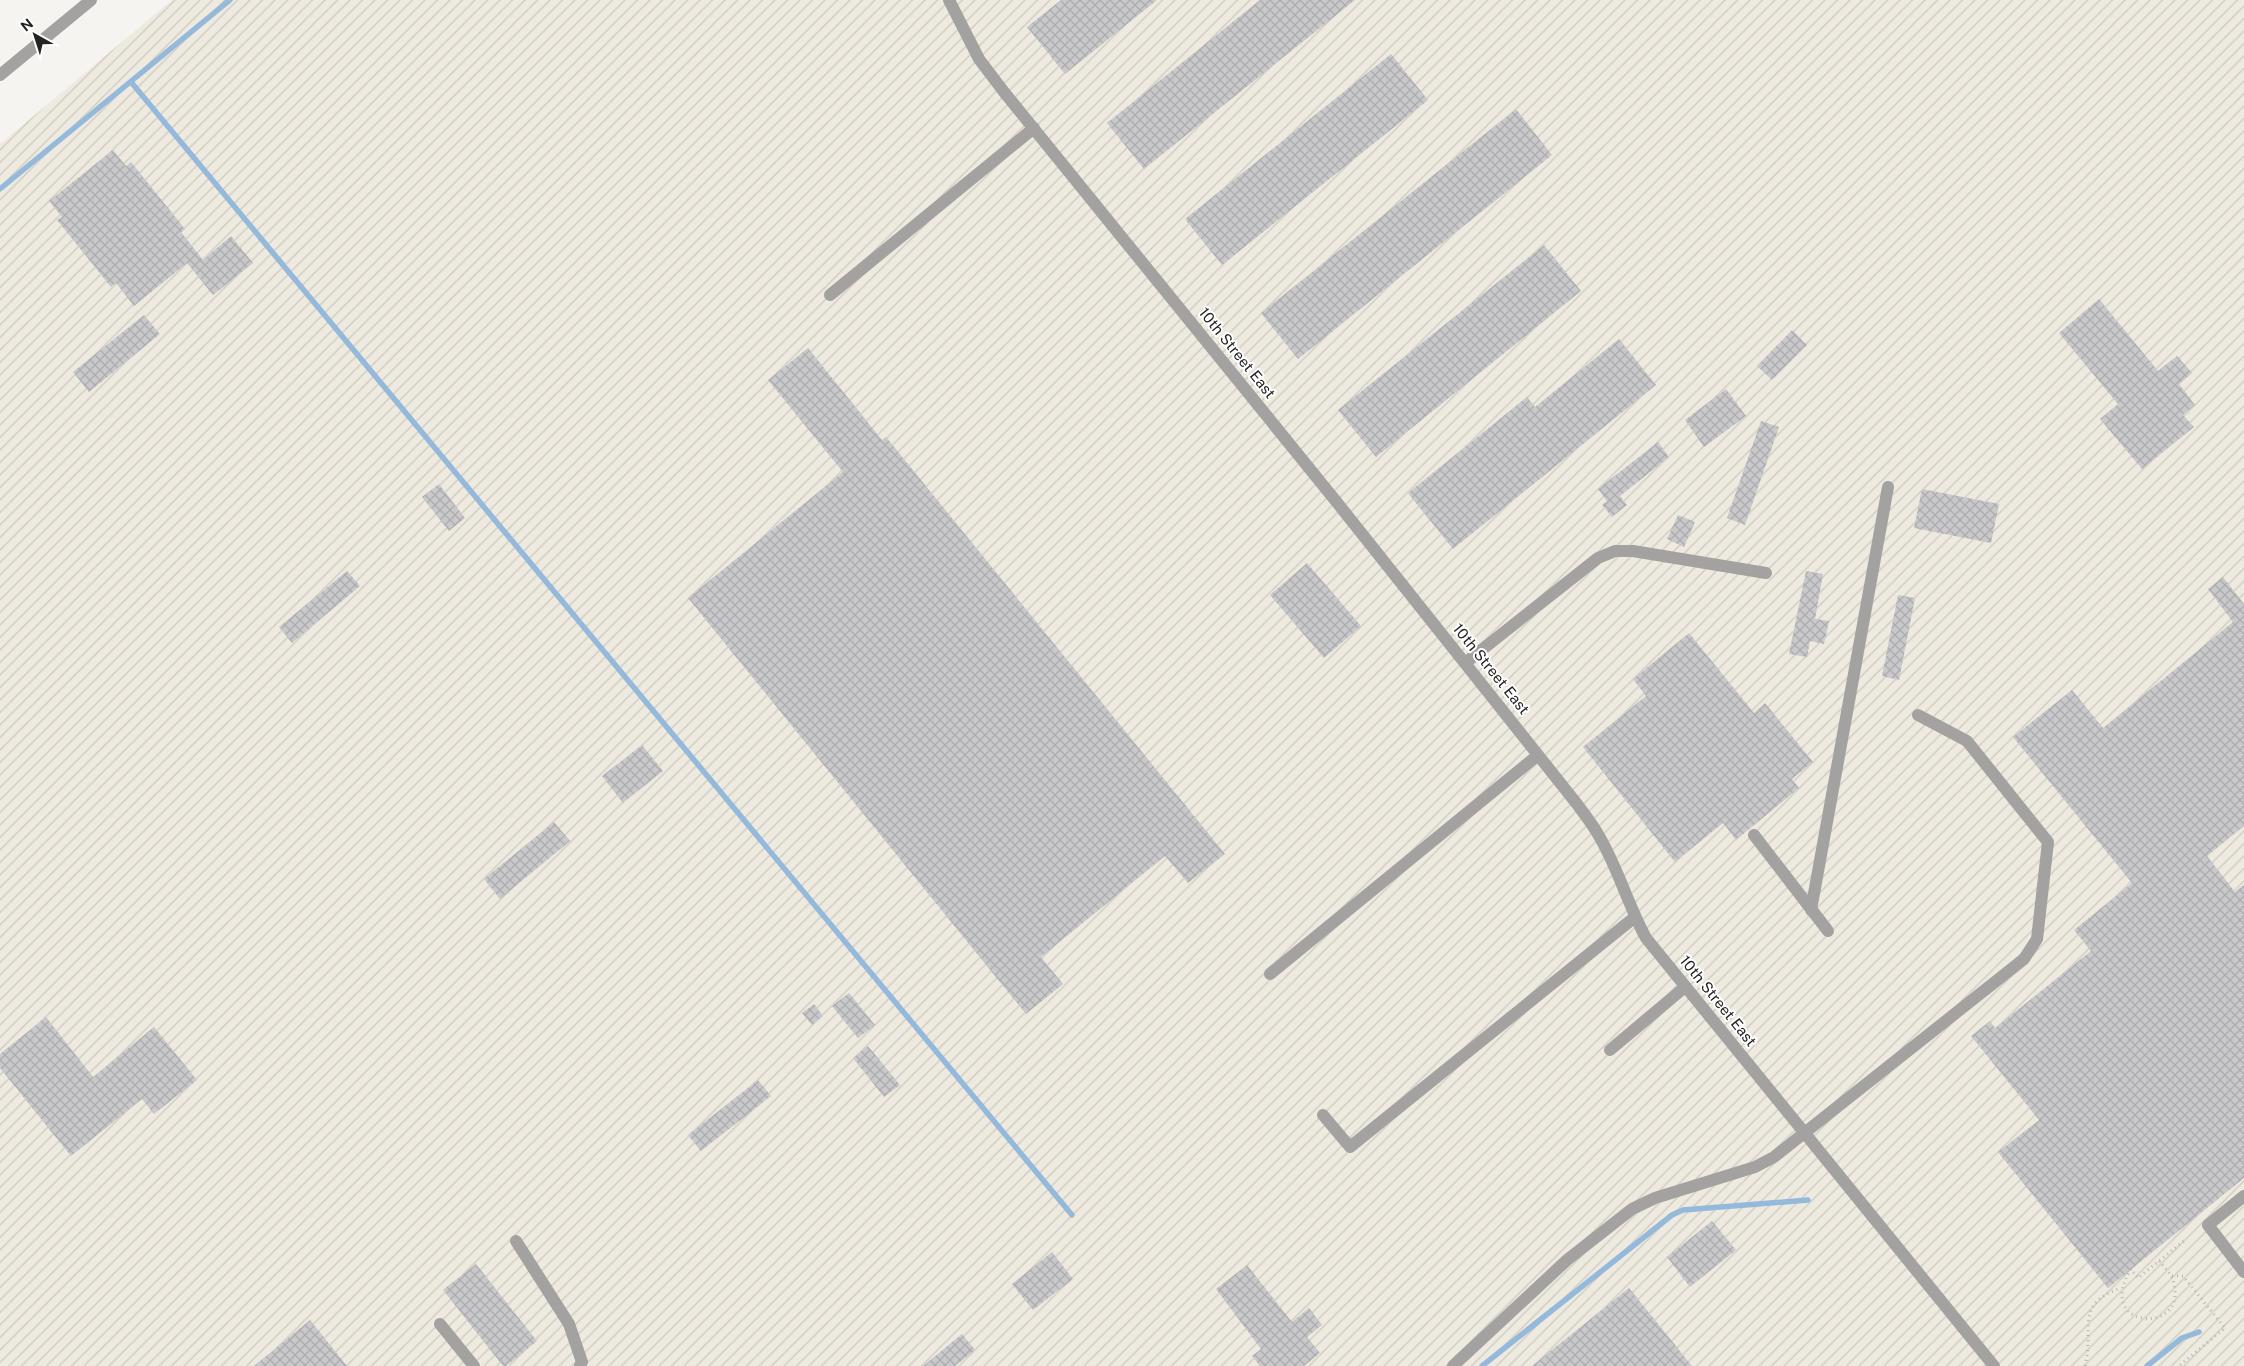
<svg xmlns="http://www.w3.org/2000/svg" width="2244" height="1366" viewBox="0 0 2244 1366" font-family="'Public Sans',sans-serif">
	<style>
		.industrial { fill: url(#industrial-furrows) }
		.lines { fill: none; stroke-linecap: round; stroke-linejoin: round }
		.stream { stroke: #95b9da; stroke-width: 5.5 }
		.building { fill: url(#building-cross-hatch) }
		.path { stroke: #b6b5b2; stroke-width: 3; stroke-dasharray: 1 4; stroke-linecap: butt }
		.minor { stroke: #a3a2a1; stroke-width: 12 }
		.labels { text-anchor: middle; stroke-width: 4; stroke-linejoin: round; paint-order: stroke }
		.street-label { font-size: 15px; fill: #242423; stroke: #fff }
	</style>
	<defs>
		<pattern id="industrial-furrows" width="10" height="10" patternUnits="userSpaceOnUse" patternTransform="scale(1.25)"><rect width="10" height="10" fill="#eeeae0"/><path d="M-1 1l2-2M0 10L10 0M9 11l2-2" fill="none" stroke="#ccc9c0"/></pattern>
		<pattern id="building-cross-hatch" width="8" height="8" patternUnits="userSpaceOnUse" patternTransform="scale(1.25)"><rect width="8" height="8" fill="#c9c8cb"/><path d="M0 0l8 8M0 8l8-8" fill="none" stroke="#acacae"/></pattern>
	</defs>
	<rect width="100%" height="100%" fill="#f5f4f1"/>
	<path class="industrial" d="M 172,0 L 2244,0 L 2244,1366 L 0,1366 L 0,144 Z"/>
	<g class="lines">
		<path class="stream" d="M 131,82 L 1072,1215
			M 0,189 L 230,0
			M 1482,1366 L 1672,1215 L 1683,1210 L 1808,1200
			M 2147,1366 L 2182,1338 L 2199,1332"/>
	</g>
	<path class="building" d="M 1061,0 L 1157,0 L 1065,74 L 1027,27 Z
		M 1260,0 L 1355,0 L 1144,169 L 1107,123 Z
		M 1391,54 L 1428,100 L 1222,265 L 1185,219 Z
		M 1516,109 L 1552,155 L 1298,359 L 1261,313 Z
		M 113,150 L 126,166 L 131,162 L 185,229 L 181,232 L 203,260 L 231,236 L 253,263 L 213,295 L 187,263 L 134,306 L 116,283 L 111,287 L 57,220 L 62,217 L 49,201 Z
		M 1544,245 L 1581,291 L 1376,457 L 1338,410 Z
		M 2099,299 L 2158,371 L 2177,356 L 2192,373 L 2179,384 L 2195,405 L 2183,415 L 2194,427 L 2142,469 L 2100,419 L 2118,404 L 2059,333 Z
		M 144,315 L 160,334 L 89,392 L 73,372 Z
		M 1792,330 L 1807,345 L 1772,380 L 1757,366 Z
		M 1619,339 L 1656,385 L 1453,549 L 1408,493 L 1527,397 L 1535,407 Z
		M 808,348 L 882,440 L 886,437 L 1225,854 L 1188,883 L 1165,856 L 1041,957 L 1063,984 L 1026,1014 L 688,598 L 843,472 L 768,380 Z
		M 1726,389 L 1746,416 L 1704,447 L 1685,420 Z
		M 1761,421 L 1779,427 L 1745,525 L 1727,518 Z
		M 1658,442 L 1669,457 L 1620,496 L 1627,505 L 1612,517 L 1602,505 L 1607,501 L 1598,489 Z
		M 439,484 L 465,518 L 449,531 L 422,497 Z
		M 1922,489 L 1999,504 L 1991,543 L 1914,528 Z
		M 1678,515 L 1695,522 L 1684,547 L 1667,539 Z
		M 1307,563 L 1361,626 L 1324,658 L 1270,595 Z
		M 347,571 L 360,586 L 292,643 L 279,627 Z
		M 1806,571 L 1823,574 L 1815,619 L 1829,621 L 1824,644 L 1810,641 L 1807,657 L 1789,654 Z
		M 2223,577 L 2244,604 L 2244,826 L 2207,856 L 2235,892 L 2244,885 L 2244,1178 L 2108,1288 L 1998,1152 L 2039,1120 L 1971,1036 L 1990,1021 L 1995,1028 L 2091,951 L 2074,930 L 2132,883 L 2013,737 L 2072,690 L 2103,728 L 2233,622 L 2208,589 Z
		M 1898,595 L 1915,598 L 1899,680 L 1882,676 Z
		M 1689,633 L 1754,713 L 1765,703 L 1813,762 L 1792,779 L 1799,788 L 1736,840 L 1723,823 L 1675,862 L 1583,747 L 1646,696 L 1633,679 Z
		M 642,745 L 663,771 L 623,803 L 602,776 Z
		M 554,822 L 570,841 L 500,899 L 484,879 Z
		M 849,993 L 875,1025 L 858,1038 L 832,1006 Z
		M 814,1004 L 823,1016 L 812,1025 L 802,1013 Z
		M 46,1017 L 93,1077 L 154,1027 L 197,1080 L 154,1114 L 142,1099 L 71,1156 L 0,1068 L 0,1054 Z
		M 868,1046 L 900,1085 L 884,1097 L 853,1058 Z
		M 758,1080 L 771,1096 L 701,1151 L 688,1135 Z
		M 1712,1221 L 1736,1250 L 1690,1287 L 1667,1257 Z
		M 1052,1252 L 1073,1279 L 1033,1310 L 1012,1284 Z
		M 476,1264 L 537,1341 L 506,1366 L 503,1366 L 443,1290 Z
		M 1247,1265 L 1292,1322 L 1309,1308 L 1322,1325 L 1307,1337 L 1320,1353 L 1304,1366 L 1260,1366 L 1252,1356 L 1261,1349 L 1216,1289 Z
		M 1629,1288 L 1692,1366 L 1532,1366 L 1614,1300 Z
		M 310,1320 L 347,1366 L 254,1366 Z
		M 962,1334 L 975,1350 L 955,1366 L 923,1366 Z"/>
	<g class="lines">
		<path class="path" d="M 2159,1261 C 2163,1266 2168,1270 2171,1276 C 2174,1280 2174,1286 2175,1291 C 2179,1334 2095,1327 2131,1269 L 2138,1278 L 2185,1240
			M 2172,1276 L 2183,1276 L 2225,1328 L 2179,1366
			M 2085,1366 C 2095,1327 2073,1305 2121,1288"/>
		<path class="minor" d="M 949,0 L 979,59 L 1004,92 L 1335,500 L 1577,804 C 1585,815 1593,825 1599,836 C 1618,868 1628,905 1646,938 L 1994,1366
			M 0,75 L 91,0
			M 830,295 L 1034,128
			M 1465,663 L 1598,558 L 1615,551 L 1633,551 L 1766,573
			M 1754,835 L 1828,931
			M 1811,910 L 1888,487
			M 1270,974 L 1538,755
			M 1610,1050 L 1685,987
			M 1323,1115 L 1350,1147 L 1635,917
			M 2244,1196 L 2208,1225 L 2244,1272
			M 516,1241 L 569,1324 L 582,1362 L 580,1366
			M 440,1324 L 474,1366
			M 1453,1366 L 1567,1260 L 1632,1209 L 1655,1198 L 1755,1167 L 1774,1157 L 2024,959 L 2037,939 L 2048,842 L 1967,741 L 1918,715"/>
	</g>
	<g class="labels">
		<g class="street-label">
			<text transform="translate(1237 353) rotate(51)" y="5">10th Street East</text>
			<text transform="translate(1491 669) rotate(51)" y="5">10th Street East</text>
			<text transform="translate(1718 1001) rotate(51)" y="5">10th Street East</text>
		</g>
	</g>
	<g transform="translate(35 35) rotate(321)" stroke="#ffffff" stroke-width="4" paint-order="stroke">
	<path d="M0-4L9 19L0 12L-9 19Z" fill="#242423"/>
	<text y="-8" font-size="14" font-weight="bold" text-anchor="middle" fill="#242423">N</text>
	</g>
</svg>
